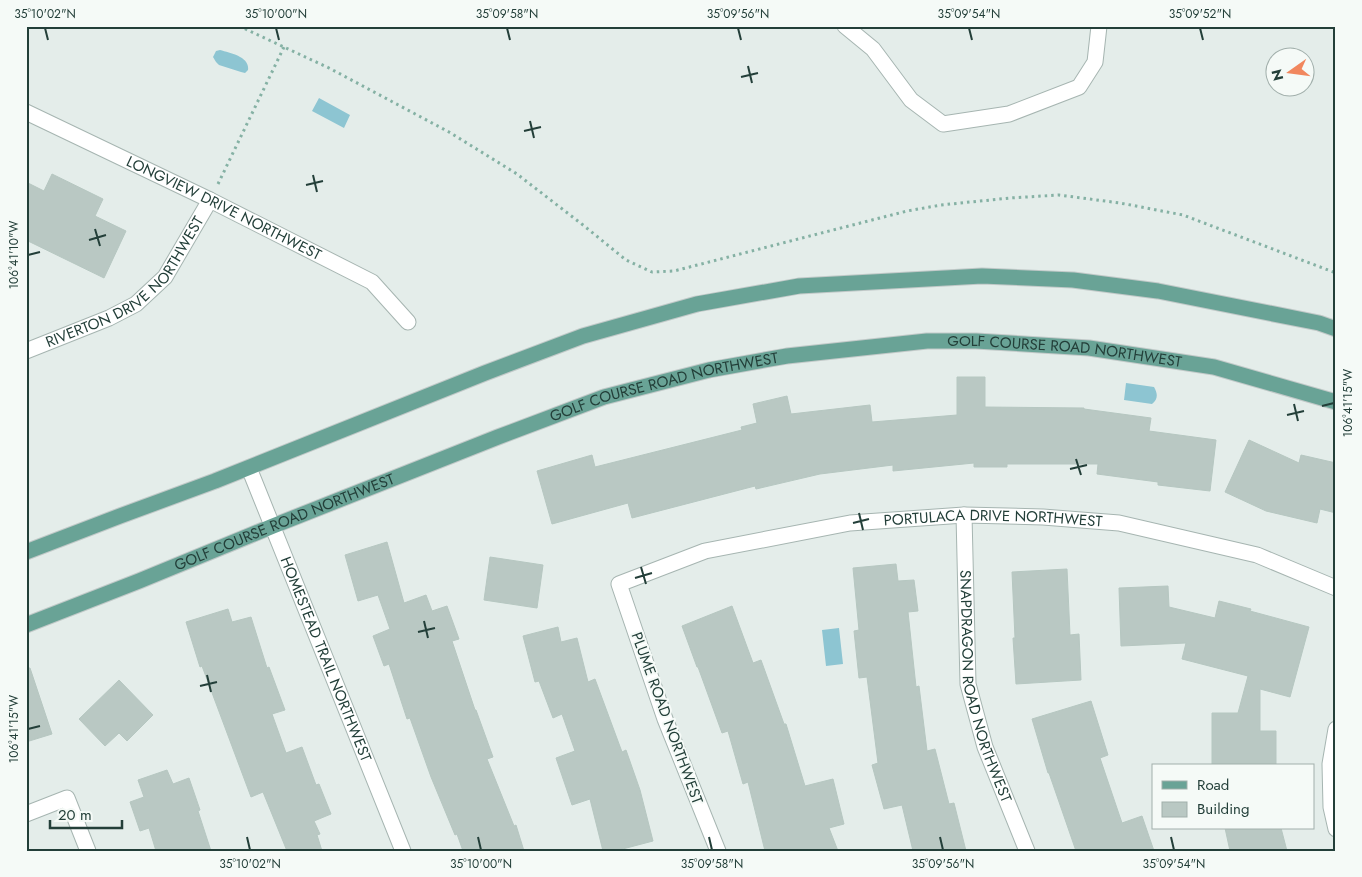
<svg xmlns="http://www.w3.org/2000/svg" width="1362" height="877" viewBox="0 0 1362 877" font-family="Jost,sans-serif">
	<style>
		.water { fill: #8dc5d2 }
		.building { fill: #b9c8c3; stroke: #b6c7c1 }
		.lines { fill: none; stroke-linecap: round; stroke-linejoin: round }
		.minor-casing { stroke: #a6b5b1; stroke-width: 17 }
		.major-casing { stroke: #c1c9c8; stroke-width: 17 }
		.path { stroke: #85b1a4; stroke-width: 3; stroke-dasharray: 2.5 4; stroke-linecap: butt }
		.minor { stroke: #fff; stroke-width: 15 }
		.major { stroke: #69a396; stroke-width: 15 }
		.ticks { fill: none; stroke: #233f39; stroke-width: 2 }
		.labels { text-anchor: middle; stroke-width: 4; stroke-linejoin: round; paint-order: stroke }
		.street-label { font-size: 15px; fill: #233f39; stroke: #f5faf7 }
		.neatline { fill: none; stroke: #233f39; stroke-width: 2 }
		.ticks-label { font-size: 12px; text-anchor: middle; fill: #233f39 }
	</style>
	<rect width="100%" height="100%" fill="#e4edea"/>
	<path class="water" d="M 220,50 C 231,53 250,57 248,70 L 245,73 L 241,72 L 219,65 L 216,62 L 213,57 L 216,51 Z
		M 319,98 L 350,115 L 344,128 L 312,111 Z
		M 1126,383 L 1154,387 C 1158,394 1158,399 1152,404 L 1124,400 Z
		M 839,628 L 843,664 L 826,666 L 822,630 Z"/>
	<path class="building" d="M 52,174 L 103,199 L 95,216 L 126,231 L 104,278 L 26,240 L 26,182 L 44,191 Z
		M 957,377 L 985,377 L 985,407 L 1084,408 L 1084,409 L 1151,418 L 1149,431 L 1216,440 L 1210,491 L 1158,485 L 1158,482 L 1097,474 L 1098,464 L 1007,464 L 1007,467 L 974,467 L 974,463 L 893,471 L 893,465 L 820,474 L 756,489 L 755,486 L 632,518 L 628,503 L 552,524 L 537,471 L 592,455 L 595,467 L 742,430 L 741,427 L 757,423 L 753,404 L 787,396 L 791,414 L 870,405 L 872,422 L 957,415 Z
		M 1249,440 L 1299,463 L 1301,455 L 1336,463 L 1336,513 L 1320,509 L 1317,523 L 1266,511 L 1225,492 Z
		M 387,542 L 404,603 L 426,595 L 432,611 L 447,606 L 459,639 L 452,641 L 475,710 L 476,710 L 493,757 L 487,759 L 514,826 L 516,825 L 524,851 L 463,851 L 457,834 L 455,835 L 431,777 L 410,718 L 407,719 L 389,664 L 384,666 L 373,636 L 390,629 L 378,595 L 358,601 L 345,555 Z
		M 490,557 L 543,565 L 537,608 L 484,600 Z
		M 896,564 L 898,581 L 914,580 L 918,611 L 908,612 L 916,687 L 919,686 L 927,751 L 935,749 L 949,804 L 954,803 L 966,851 L 913,851 L 902,805 L 884,809 L 872,765 L 878,763 L 867,677 L 859,678 L 854,631 L 859,630 L 853,568 Z
		M 1067,569 L 1070,635 L 1079,634 L 1081,680 L 1016,684 L 1013,638 L 1015,638 L 1012,572 Z
		M 1168,586 L 1169,607 L 1215,618 L 1219,601 L 1251,609 L 1250,611 L 1309,627 L 1290,697 L 1260,689 L 1260,731 L 1276,731 L 1276,766 L 1212,766 L 1212,713 L 1238,713 L 1248,676 L 1182,659 L 1186,643 L 1121,646 L 1119,588 Z
		M 732,606 L 753,663 L 761,660 L 784,724 L 786,724 L 805,786 L 833,779 L 844,824 L 829,828 L 838,851 L 765,851 L 748,782 L 743,784 L 728,731 L 722,733 L 698,667 L 697,667 L 682,626 Z
		M 228,609 L 232,622 L 251,617 L 267,668 L 269,667 L 285,710 L 272,714 L 286,753 L 302,747 L 316,785 L 319,784 L 331,814 L 314,821 L 320,834 L 317,835 L 322,851 L 287,851 L 263,792 L 251,797 L 202,666 L 200,667 L 186,622 Z
		M 558,627 L 561,642 L 577,638 L 588,682 L 595,679 L 622,752 L 626,750 L 640,790 L 653,841 L 615,851 L 603,851 L 590,799 L 572,805 L 556,758 L 575,751 L 562,714 L 553,718 L 539,681 L 535,682 L 523,636 Z
		M 26,668 L 30,668 L 52,734 L 26,742 Z
		M 119,680 L 153,715 L 127,741 L 119,733 L 105,746 L 79,719 Z
		M 1091,701 L 1108,755 L 1100,758 L 1122,823 L 1142,816 L 1154,851 L 1076,851 L 1049,773 L 1048,773 L 1032,719 Z
		M 167,770 L 173,784 L 189,778 L 200,810 L 198,811 L 211,851 L 156,851 L 149,828 L 140,831 L 130,802 L 144,797 L 138,780 Z
		M 1225,828 L 1281,828 L 1287,851 L 1230,851 Z"/>
	<g class="lines">
		<g class="minor-casing">
			<g id="minor">
				<path d="M 845,26 L 873,49 L 911,100 L 943,124 L 1009,114 L 1079,87 L 1095,62 L 1099,26"/>
				<path id="s1" d="M 26,112 L 210,200 L 372,282 L 408,322"/>
				<path id="s2" d="M 26,351 L 109,318 L 136,304 L 165,277 L 210,200"/>
				<path id="s3" d="M 249,468 L 403,851"/>
				<path id="s4" d="M 964,515 L 968,684 L 985,747 L 1027,851"/>
				<path d="M 1336,729 L 1330,764 L 1331,807 L 1336,829"/>
				<path d="M 26,814 L 67,798 L 88,851"/>
				<path id="s5" d="M 718,851 L 665,719 L 619,584 L 705,551 L 850,523 L 964,515 L 1043,517 L 1119,523 L 1257,555 L 1336,588"/>
			</g>
		</g>
		<g class="major-casing">
			<g id="major">
				<path d="M 26,552 L 120,516 L 215,481 L 485,373 L 583,336 L 697,304 L 799,286 L 982,276 L 1073,280 L 1158,291 L 1319,323 L 1336,329"/>
				<path id="s6" d="M 26,625 L 139,581 L 273,526 L 498,437 L 604,397 L 709,370 L 787,356 L 927,341 L 976,341 L 1089,348 L 1214,367 L 1336,402"/>
			</g>
		</g>
		<path class="path" d="M 239,26 L 329,68 L 449,132 L 517,174 L 583,225 L 626,260 L 652,272 L 674,271 L 907,211 L 941,205 L 1010,198 L 1059,195 L 1120,203 L 1183,215 L 1336,273
			M 218,184 L 284,47"/>
		<use href="#minor" class="minor"/>
		<use href="#major" class="major"/>
	</g>
	<path class="ticks" d="M 45,28 L 48,40M 276,28 L 279,40M 507,28 L 510,40M 738,28 L 741,40M 969,28 L 972,40M 1200,28 L 1203,40M 748,66 L 752,83M 741,77 L 758,73M 530,121 L 534,138M 524,131 L 541,127M 313,175 L 317,192M 306,185 L 323,181M 95,229 L 100,246M 89,240 L 106,235M 28,255 L 40,252M 1294,404 L 1298,421M 1322,406 L 1334,403M 1287,415 L 1304,411M 1076,459 L 1081,475M 1070,469 L 1087,465M 859,513 L 863,530M 853,523 L 869,519M 641,567 L 646,584M 635,578 L 652,573M 424,621 L 428,638M 418,632 L 435,628M 207,675 L 211,692M 200,686 L 217,682M 28,729 L 40,726M 247,837 L 250,850M 478,837 L 481,850M 709,837 L 712,850M 940,837 L 943,850M 1171,837 L 1174,850"/>
	<g class="labels">
		<g class="street-label">
			<text dy="5" stroke="none"><textPath href="#s1" startOffset="220">LONGVIEW DRIVE NORTHWEST</textPath></text>
			<text dy="5" stroke="none"><textPath href="#s2" startOffset="125">RIVERTON DRIVE NORTHWEST</textPath></text>
			<text dy="5" stroke="none"><textPath href="#s6" startOffset="1088">GOLF COURSE ROAD NORTHWEST</textPath></text>
			<text dy="5" stroke="none"><textPath href="#s6" startOffset="682">GOLF COURSE ROAD NORTHWEST</textPath></text>
			<text dy="5" stroke="none"><textPath href="#s6" startOffset="278">GOLF COURSE ROAD NORTHWEST</textPath></text>
			<text dy="5" stroke="none"><textPath href="#s5" startOffset="668">PORTULACA DRIVE NORTHWEST</textPath></text>
			<text dy="5" stroke="none"><textPath href="#s3" startOffset="206">HOMESTEAD TRAIL NORTHWEST</textPath></text>
			<text dy="5" stroke="none"><textPath href="#s4" startOffset="174">SNAPDRAGON ROAD NORTHWEST</textPath></text>
			<text transform="translate(667 718) rotate(70)" y="5">PLUME ROAD NORTHWEST</text>
		</g>
	</g>
	<rect width="1362" height="877" fill="none" stroke="#f5faf7" stroke-width="55"/>
	<rect x="1152" y="764" width="162" height="65" fill="#f5faf7" stroke="#a1afab"/>
	<rect x="1162" y="781" width="25" height="8" fill="#69a396" stroke="#a1afab"/>
	<text x="1197" y="790" font-size="15" fill="#233f39">Road</text>
	<rect x="1162" y="802" width="25" height="15" fill="#b9c8c3" stroke="#a1afab"/>
	<text x="1197" y="814" font-size="15" fill="#233f39">Building</text>
	<g transform="translate(1290 72) rotate(256)"><circle r="24" fill="#f5faf7" stroke="#a1afab"/>
	<path d="M0-4L9 19L0 12L-9 19Z" fill="#f1875e"/>
	<text y="-8" font-size="14" font-weight="bold" text-anchor="middle" fill="#233f39">N</text>
	</g>
	<path d="M50 820v8h72v-8" fill="none" stroke="#233f39" stroke-width="2.5"/>
	<text x="58" y="820" font-size="15" fill="#233f39" stroke="#f5faf7" stroke-width="4" paint-order="stroke">20 m</text>
	<rect x="28" y="28" width="1306" height="822" class="neatline"/>
	<g class="ticks-label">
		<text x="45" y="18">35°10'02"N</text>
		<text x="276" y="18">35°10'00"N</text>
		<text x="507" y="18">35°09'58"N</text>
		<text x="738" y="18">35°09'56"N</text>
		<text x="969" y="18">35°09'54"N</text>
		<text x="1200" y="18">35°09'52"N</text>
		<text transform="translate(14 255) rotate(-90)" y="4">106°41'10"W</text>
		<text transform="translate(1348 403) rotate(-90)" y="4">106°41'15"W</text>
		<text transform="translate(14 729) rotate(-90)" y="4">106°41'15"W</text>
		<text x="250" y="868">35°10'02"N</text>
		<text x="481" y="868">35°10'00"N</text>
		<text x="712" y="868">35°09'58"N</text>
		<text x="943" y="868">35°09'56"N</text>
		<text x="1174" y="868">35°09'54"N</text>
	</g>
</svg>
